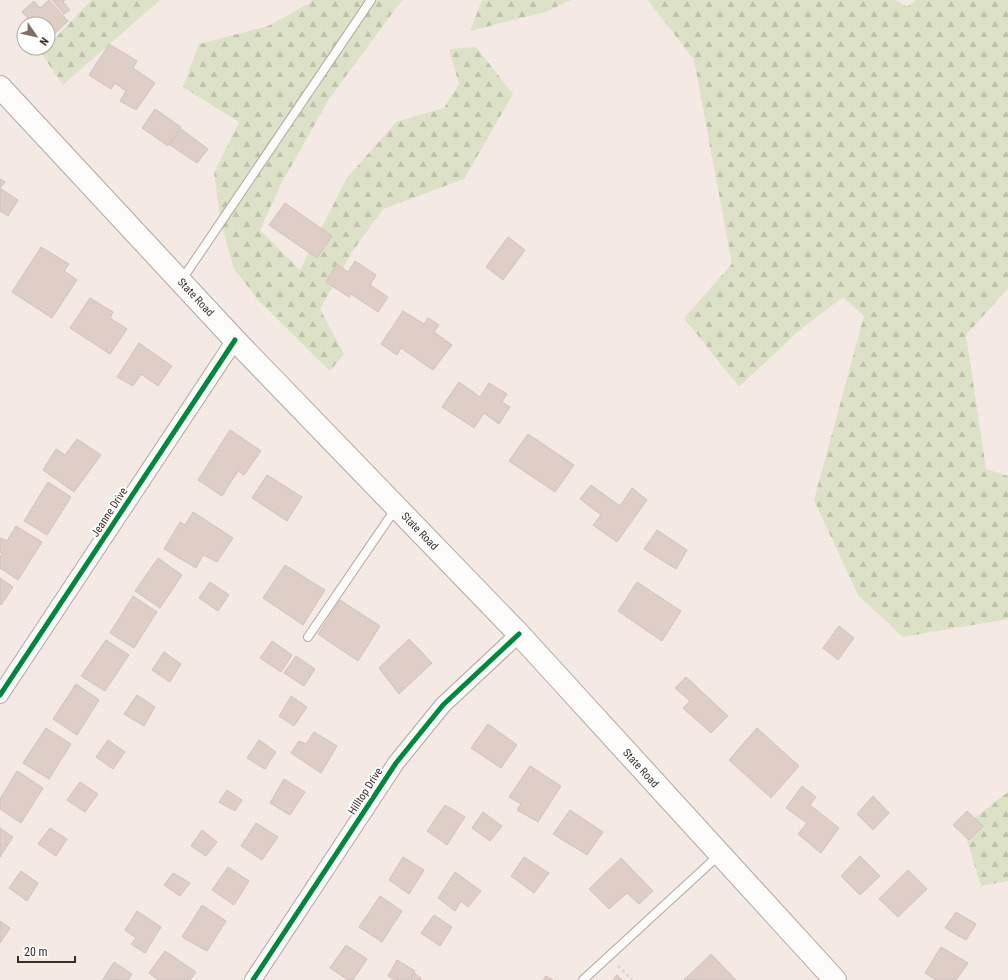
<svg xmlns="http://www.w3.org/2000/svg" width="1008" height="980" viewBox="0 0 1008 980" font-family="'Roboto Condensed',sans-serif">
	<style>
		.forest { fill: url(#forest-firs) }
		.building { fill: #decec6; stroke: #cec3bd }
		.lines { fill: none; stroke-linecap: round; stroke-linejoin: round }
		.lane-casing { stroke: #b1a6a0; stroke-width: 10 }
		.street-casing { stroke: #b1a6a0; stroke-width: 18 }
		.secondary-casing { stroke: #b1a6a0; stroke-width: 24 }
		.path { stroke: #dbd7d5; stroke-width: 2.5; stroke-dasharray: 3 3; stroke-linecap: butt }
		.lane { stroke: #fefcfb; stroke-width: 8 }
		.street { stroke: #fefcfb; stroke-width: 16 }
		.secondary { stroke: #fefcfb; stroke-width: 22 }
		.cycleway-casing { stroke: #fff; stroke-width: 8 }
		.cycleway { stroke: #00873e; stroke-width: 5 }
		.labels { text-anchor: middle; stroke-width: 4; stroke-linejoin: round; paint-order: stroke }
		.street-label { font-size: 11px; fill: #3b2d26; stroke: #fff }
	</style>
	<defs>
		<pattern id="forest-firs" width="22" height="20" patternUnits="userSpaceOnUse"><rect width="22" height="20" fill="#dde1c7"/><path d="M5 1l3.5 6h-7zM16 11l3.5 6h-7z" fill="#bfc1ab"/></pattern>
	</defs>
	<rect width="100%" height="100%" fill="#f5e9e3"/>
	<path class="forest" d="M 91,0 L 160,0 L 63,85 L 41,53 L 48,48 L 48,46 Z
		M 312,0 L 402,0 L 329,99 L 281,184 L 260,230 L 300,270 L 347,178 L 396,122 L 444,108 L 459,84 L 449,49 L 476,47 L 513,94 L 464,179 L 383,209 L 352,252 L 320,309 L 344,354 L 330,371 L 260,302 L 234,269 L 221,222 L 214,173 L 239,122 L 183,87 L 199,44 L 268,26 L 310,3 Z
		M 482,0 L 571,0 L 548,11 L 470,31 Z
		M 648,0 L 895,0 L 907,7 L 916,0 L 1008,0 L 1008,288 L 966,335 L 986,469 L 1008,476 L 1008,619 L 903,637 L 858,595 L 814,500 L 864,316 L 843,297 L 801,329 L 739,387 L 684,318 L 732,264 L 694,60 Z
		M 1008,792 L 1008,881 L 981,886 L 963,827 Z"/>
	<path class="building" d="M 49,0 L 68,21 L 48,40 L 48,24 L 33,24 L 22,12 L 34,1 L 40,8 Z
		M 52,0 L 65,0 L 63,2 L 70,10 L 64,14 Z
		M 109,44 L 137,61 L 133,68 L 155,83 L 136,110 L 120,101 L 126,91 L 115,83 L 111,89 L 89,75 Z
		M 155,109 L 181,127 L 168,146 L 142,128 Z
		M 181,129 L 208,149 L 197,163 L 170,145 Z
		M 0,179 L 5,182 L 0,188 L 18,200 L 8,216 L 0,211 Z
		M 285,203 L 332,236 L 317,258 L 269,225 Z
		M 508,237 L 525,250 L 503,280 L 486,267 Z
		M 41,247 L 69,264 L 64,271 L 77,280 L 52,318 L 12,292 Z
		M 355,261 L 376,275 L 370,285 L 388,297 L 378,312 L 351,294 L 349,297 L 326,282 L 337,264 L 348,272 Z
		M 90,298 L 113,312 L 110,318 L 127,329 L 110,354 L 70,328 Z
		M 403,311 L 424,324 L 428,318 L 439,325 L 434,332 L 452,345 L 433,370 L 401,348 L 397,355 L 381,344 Z
		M 139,343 L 172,366 L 158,386 L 141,374 L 133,386 L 117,377 Z
		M 459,382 L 480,397 L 489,383 L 507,394 L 502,402 L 510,407 L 499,424 L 484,413 L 474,428 L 442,407 Z
		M 230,430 L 261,451 L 244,475 L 238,471 L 222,496 L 198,480 Z
		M 528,434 L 574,465 L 555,492 L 509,461 Z
		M 77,439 L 101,455 L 74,492 L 43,470 L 56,449 L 65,455 Z
		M 267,475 L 302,497 L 287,521 L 252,498 Z
		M 48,482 L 71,497 L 47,535 L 24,521 Z
		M 591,485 L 620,506 L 632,488 L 647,500 L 617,542 L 593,525 L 601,515 L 580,499 Z
		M 193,512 L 233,538 L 217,562 L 203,555 L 196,568 L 164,549 L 180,522 L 185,525 Z
		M 16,526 L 42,542 L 18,580 L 0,568 L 0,557 L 2,554 L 0,552 L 0,540 L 1,538 L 7,541 Z
		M 657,530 L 687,550 L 676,569 L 644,549 Z
		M 158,558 L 182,575 L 160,608 L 135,591 Z
		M 285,565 L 325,590 L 303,625 L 263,598 Z
		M 0,578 L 13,587 L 1,605 L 0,604 Z
		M 210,582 L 229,595 L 218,611 L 199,598 Z
		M 637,582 L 681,611 L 662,641 L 618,611 Z
		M 133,596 L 157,612 L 134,648 L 110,633 Z
		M 340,600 L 380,626 L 358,661 L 318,634 Z
		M 839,626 L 854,638 L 838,660 L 823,648 Z
		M 409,639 L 432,663 L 399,694 L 379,668 Z
		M 106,640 L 129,655 L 105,691 L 81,676 Z
		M 272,641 L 292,655 L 281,672 L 260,658 Z
		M 164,652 L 181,664 L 170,682 L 152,670 Z
		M 296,656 L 315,669 L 304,686 L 284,673 Z
		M 686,677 L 728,716 L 711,733 L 683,708 L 690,701 L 675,688 Z
		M 76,684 L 99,700 L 77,735 L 53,719 Z
		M 137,695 L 155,707 L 144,726 L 124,714 Z
		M 291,696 L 307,707 L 294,726 L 279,716 Z
		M 488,724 L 517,745 L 501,768 L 471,748 Z
		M 46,728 L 71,744 L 49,779 L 23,763 Z
		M 757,728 L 799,766 L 771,798 L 729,760 Z
		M 314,732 L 337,746 L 321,773 L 291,753 L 299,741 L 306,744 Z
		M 108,740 L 125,752 L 113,769 L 96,757 Z
		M 259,740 L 276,752 L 265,769 L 247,758 Z
		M 530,766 L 561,786 L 538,822 L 517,810 L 521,804 L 509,797 Z
		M 17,771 L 43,788 L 21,823 L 0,809 L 0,799 Z
		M 284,779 L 305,792 L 290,815 L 270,803 Z
		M 80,782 L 98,794 L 85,812 L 67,800 Z
		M 802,786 L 816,797 L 810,805 L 839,828 L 821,853 L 798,834 L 807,823 L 786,808 Z
		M 227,790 L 242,800 L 235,811 L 219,802 Z
		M 873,796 L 889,813 L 873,830 L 857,814 Z
		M 445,805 L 465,817 L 447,845 L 427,831 Z
		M 570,810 L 603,832 L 587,855 L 553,834 Z
		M 967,811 L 983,826 L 969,840 L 953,825 Z
		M 483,812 L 502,826 L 490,841 L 472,828 Z
		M 256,823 L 278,837 L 262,860 L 241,846 Z
		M 0,828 L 13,837 L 0,857 Z
		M 50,828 L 67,839 L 56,856 L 38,844 Z
		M 202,830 L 217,842 L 206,856 L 191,846 Z
		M 860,856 L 880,876 L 860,895 L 841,876 Z
		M 403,857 L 424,870 L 409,894 L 389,880 Z
		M 524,857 L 549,873 L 534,893 L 511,876 Z
		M 621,858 L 653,891 L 639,904 L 627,893 L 609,909 L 589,889 Z
		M 228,867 L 249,881 L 234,905 L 212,890 Z
		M 908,870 L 927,889 L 898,917 L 879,899 Z
		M 21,871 L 38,883 L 27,901 L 9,888 Z
		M 455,872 L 481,891 L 468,907 L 461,901 L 455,911 L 438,898 Z
		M 173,873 L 190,883 L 180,896 L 164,885 Z
		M 380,896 L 402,911 L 382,942 L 359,927 Z
		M 202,905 L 226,921 L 207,951 L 182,937 Z
		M 137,911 L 161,927 L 145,953 L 131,944 L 136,938 L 125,930 Z
		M 956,912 L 976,924 L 966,940 L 945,928 Z
		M 434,915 L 452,927 L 440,946 L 421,933 Z
		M 0,921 L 10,928 L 0,943 Z
		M 346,945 L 367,959 L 353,980 L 348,980 L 330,968 Z
		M 941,947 L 968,963 L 956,980 L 936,980 L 925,973 Z
		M 165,951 L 196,972 L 190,980 L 158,980 L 149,973 Z
		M 711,954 L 736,980 L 684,980 Z
		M 397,960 L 415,971 L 408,980 L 395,980 L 388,976 Z
		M 114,962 L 132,974 L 128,980 L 103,979 Z
		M 414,973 L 421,978 L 420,980 L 410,980 Z
		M 617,975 L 622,980 L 613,980 Z
		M 546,976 L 553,980 L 543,980 Z"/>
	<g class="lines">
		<g class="lane-casing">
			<path id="lane" d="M 181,281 L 371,0
				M 308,637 L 396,508
				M 583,980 L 719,855"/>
		</g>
		<g class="street-casing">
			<path id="street" d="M 0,695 L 235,340
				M 253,980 L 396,763 L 443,705 L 519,634"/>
		</g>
		<g class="secondary-casing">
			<path id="secondary" d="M 0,87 L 235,340 L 519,634 L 835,980"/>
		</g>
		<path class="path" d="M 618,966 L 632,980"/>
		<use href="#lane" class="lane"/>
		<use href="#street" class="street"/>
		<use href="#secondary" class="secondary"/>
		<g class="cycleway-casing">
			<path id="cycleway" d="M 0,695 L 235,340
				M 253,980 L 396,763 L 443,705 L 519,634"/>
		</g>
		<use href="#cycleway" class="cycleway"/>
	</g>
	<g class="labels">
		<g class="street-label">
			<text transform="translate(196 297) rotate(47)" y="4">State Road</text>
			<text transform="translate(109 512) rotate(-57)" y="4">Jeanne Drive</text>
			<text transform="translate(420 531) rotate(46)" y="4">State Road</text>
			<text transform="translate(641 768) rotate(48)" y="4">State Road</text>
			<text transform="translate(365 791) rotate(-57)" y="4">Hilltop Drive</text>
		</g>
	</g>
	<g transform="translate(36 36) rotate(124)"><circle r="19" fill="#ffffff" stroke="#b1aba8"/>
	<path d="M0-3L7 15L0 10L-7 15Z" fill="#7c6f68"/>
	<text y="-6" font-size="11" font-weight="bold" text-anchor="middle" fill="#3b2d26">N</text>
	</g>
	<path d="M18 956v6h57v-6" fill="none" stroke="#3b2d26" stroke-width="2"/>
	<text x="24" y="956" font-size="12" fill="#3b2d26" stroke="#ffffff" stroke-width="3" paint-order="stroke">20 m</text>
</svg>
